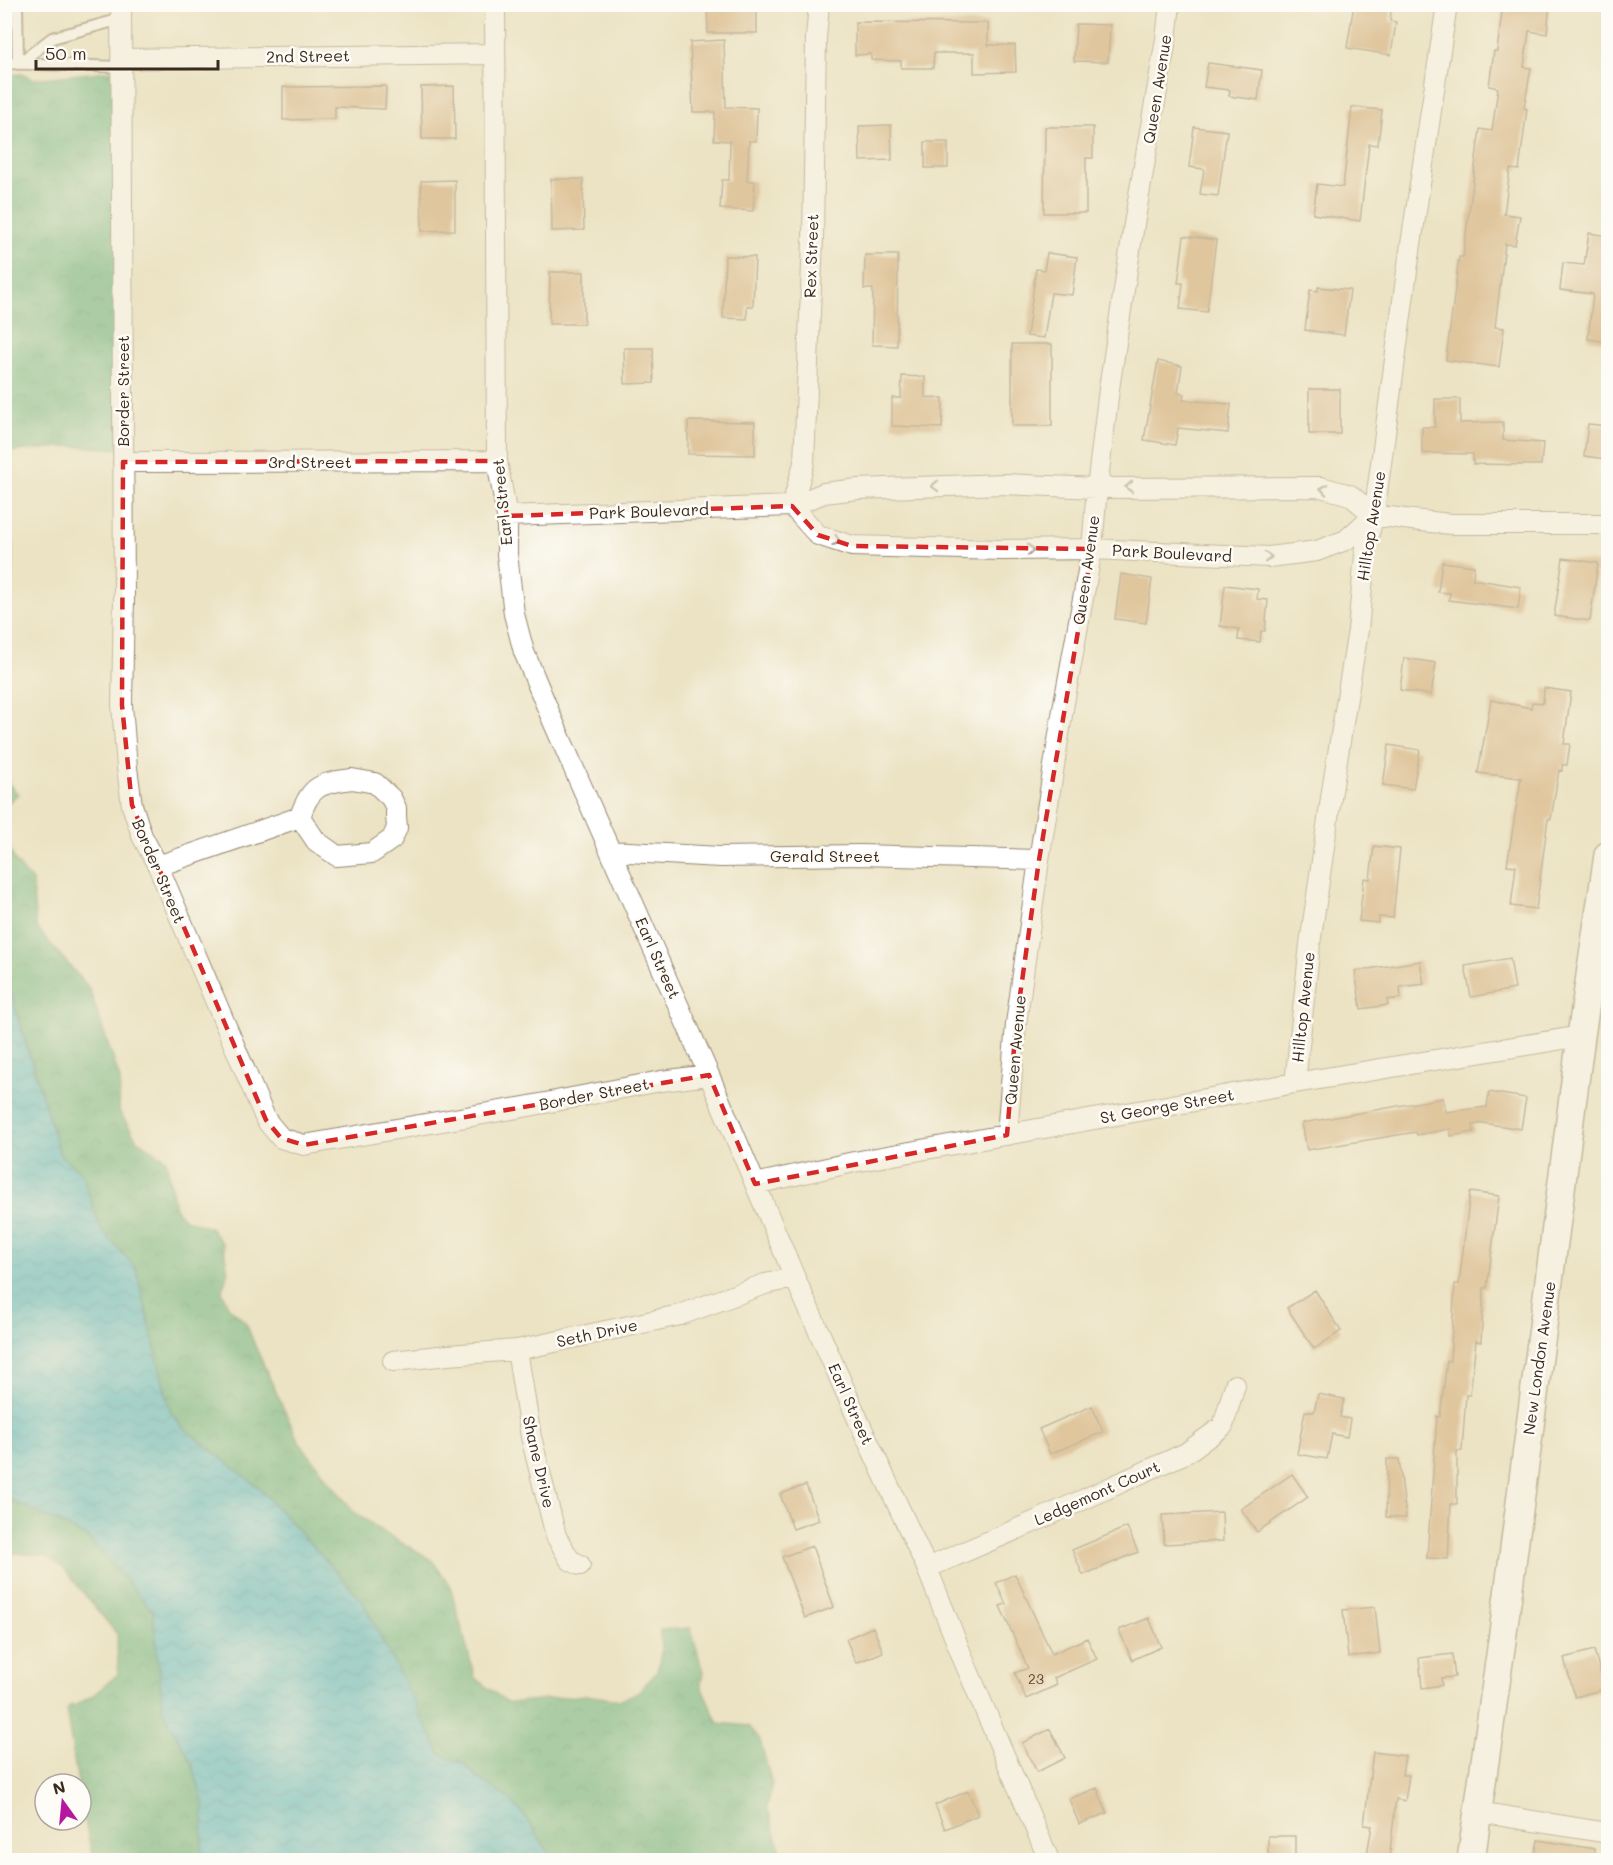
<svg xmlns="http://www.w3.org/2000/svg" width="1613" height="1865" viewBox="0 0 1613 1865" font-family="Mali,sans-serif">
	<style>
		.forest { fill: url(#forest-crowns); stroke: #4c6d4e; stroke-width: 1.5 }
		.water { fill: url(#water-waves); stroke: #467276; stroke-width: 1.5 }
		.building { fill: #d0a26e }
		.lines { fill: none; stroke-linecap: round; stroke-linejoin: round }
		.lane-casing { stroke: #948671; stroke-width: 14 }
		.street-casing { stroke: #948671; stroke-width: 22 }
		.secondary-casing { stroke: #948671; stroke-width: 30 }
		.lane { stroke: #fff; stroke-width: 10 }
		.street { stroke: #fff; stroke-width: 20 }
		.secondary { stroke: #fff; stroke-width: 27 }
		.oneway { stroke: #a79f9a }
		.marked { fill: none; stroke: #d62828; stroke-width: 4.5; stroke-dasharray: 12 8; stroke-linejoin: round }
		.labels { text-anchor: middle; stroke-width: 5; stroke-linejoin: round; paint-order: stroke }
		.number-label { font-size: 14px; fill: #604832 }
		.street-label { font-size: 16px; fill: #3b2a1e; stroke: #fdfcf7 }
	</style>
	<defs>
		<pattern id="forest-crowns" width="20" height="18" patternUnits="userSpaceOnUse" patternTransform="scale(1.5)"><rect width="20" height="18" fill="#5cb07d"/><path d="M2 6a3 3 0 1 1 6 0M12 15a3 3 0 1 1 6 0" fill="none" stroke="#4d8f66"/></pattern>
		<pattern id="water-waves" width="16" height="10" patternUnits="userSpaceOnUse" patternTransform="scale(1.5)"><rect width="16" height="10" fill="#50bacd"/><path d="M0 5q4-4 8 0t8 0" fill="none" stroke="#4497a6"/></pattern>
	</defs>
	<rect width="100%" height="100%" fill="#fdfcf7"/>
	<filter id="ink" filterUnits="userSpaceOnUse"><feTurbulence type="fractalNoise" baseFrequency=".0167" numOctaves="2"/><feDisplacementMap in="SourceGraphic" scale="12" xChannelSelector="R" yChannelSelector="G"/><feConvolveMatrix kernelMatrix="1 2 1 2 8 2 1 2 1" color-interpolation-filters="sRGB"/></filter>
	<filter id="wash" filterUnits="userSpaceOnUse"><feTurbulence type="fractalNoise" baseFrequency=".008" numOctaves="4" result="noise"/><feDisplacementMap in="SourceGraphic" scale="24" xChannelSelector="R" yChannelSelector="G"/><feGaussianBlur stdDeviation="1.35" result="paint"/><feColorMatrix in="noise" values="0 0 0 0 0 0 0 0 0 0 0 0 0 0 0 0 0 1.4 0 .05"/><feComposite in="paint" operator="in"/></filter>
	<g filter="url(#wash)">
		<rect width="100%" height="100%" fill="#ece3c4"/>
		<path class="forest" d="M 116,70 L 120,449 L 73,446 L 5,452 L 5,75 L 22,74 L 34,79 Z
			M 5,540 L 12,544 L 13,567 L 5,627 Z
			M 5,773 L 5,779 L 18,794 L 5,806 Z
			M 4,837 L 15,861 L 32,881 L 36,927 L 89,988 L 120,1079 L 119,1111 L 137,1140 L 166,1159 L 175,1208 L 185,1219 L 210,1228 L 223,1244 L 228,1272 L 222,1291 L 228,1306 L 246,1323 L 256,1348 L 299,1442 L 353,1511 L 388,1535 L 431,1559 L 450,1585 L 475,1678 L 508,1703 L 585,1695 L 621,1700 L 638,1692 L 657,1672 L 661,1652 L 660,1630 L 691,1628 L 703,1672 L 701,1685 L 718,1723 L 749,1726 L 760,1740 L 772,1784 L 767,1807 L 784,1860 L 554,1860 L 522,1813 L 510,1799 L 476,1777 L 464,1764 L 441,1755 L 361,1599 L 258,1487 L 181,1426 L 170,1411 L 136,1268 L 101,1229 L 81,1173 L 60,1155 L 5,972 Z
			M 5,1497 L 88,1537 L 153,1611 L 163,1710 L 192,1763 L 204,1805 L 201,1860 L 93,1860 L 81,1802 L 81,1784 L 78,1784 L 66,1710 L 71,1705 L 72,1707 L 92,1696 L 118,1674 L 117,1634 L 63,1568 L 46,1556 L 16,1553 L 5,1558 Z"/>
		<path class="water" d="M 4,972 L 60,1155 L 81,1173 L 101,1229 L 136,1268 L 170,1411 L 181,1426 L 258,1487 L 361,1599 L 441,1755 L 464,1764 L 476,1777 L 510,1799 L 522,1813 L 554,1860 L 201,1860 L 204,1805 L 192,1763 L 163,1710 L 153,1611 L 88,1537 L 5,1497 Z"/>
		<g id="blocks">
			<path class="building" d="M 707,4 L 757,4 L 757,33 L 708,33 Z
				M 1354,4 L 1392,4 L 1390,21 L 1396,22 L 1391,55 L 1347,48 Z
				M 1503,4 L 1550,4 L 1547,34 L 1529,31 L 1524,67 L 1531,68 L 1524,108 L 1527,109 L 1519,170 L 1510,169 L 1504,214 L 1520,216 L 1515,245 L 1505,244 L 1495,327 L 1504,328 L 1499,367 L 1446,360 L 1459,257 L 1463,257 L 1480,129 L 1492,131 L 1498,88 L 1489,86 L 1494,51 L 1497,51 Z
				M 855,22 L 988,23 L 988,45 L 1015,45 L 1016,72 L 974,73 L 974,53 L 934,53 L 933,68 L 901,68 L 901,61 L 871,60 L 871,54 L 855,55 Z
				M 1076,24 L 1110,25 L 1108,62 L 1074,61 Z
				M 724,40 L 726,107 L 757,108 L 756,141 L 749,141 L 747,181 L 755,181 L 753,211 L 720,209 L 722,180 L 729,180 L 730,141 L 714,140 L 715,112 L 693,112 L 690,42 Z
				M 1208,63 L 1262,70 L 1258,100 L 1229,96 L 1230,90 L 1204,87 Z
				M 386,86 L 385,109 L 335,107 L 335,119 L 283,120 L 283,87 Z
				M 454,86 L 455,139 L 422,139 L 421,87 Z
				M 1352,107 L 1382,110 L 1378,145 L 1369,144 L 1360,221 L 1313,214 L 1317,184 L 1343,187 Z
				M 891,125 L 892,160 L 860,161 L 859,126 Z
				M 1045,127 L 1093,127 L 1093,158 L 1086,158 L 1086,213 L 1044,213 Z
				M 1194,127 L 1227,131 L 1218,196 L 1200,194 L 1204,169 L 1189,167 Z
				M 925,142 L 948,142 L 948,168 L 925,168 Z
				M 551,179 L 583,179 L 584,230 L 552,231 Z
				M 455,180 L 455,230 L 422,231 L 421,181 Z
				M 1589,233 L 1608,236 L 1608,342 L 1588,339 L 1593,294 L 1560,290 L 1563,263 L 1584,265 Z
				M 1184,236 L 1216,240 L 1207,312 L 1180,309 L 1183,283 L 1178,283 Z
				M 1047,253 L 1077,257 L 1072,295 L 1051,293 L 1044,338 L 1027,336 L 1036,269 L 1044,270 Z
				M 865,255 L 898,255 L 897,346 L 872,345 L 873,289 L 864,289 Z
				M 725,256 L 755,257 L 753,306 L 747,306 L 747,319 L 723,318 Z
				M 550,272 L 584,272 L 584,324 L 549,324 Z
				M 1318,287 L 1350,290 L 1344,335 L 1305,330 L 1310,290 L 1318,291 Z
				M 1012,344 L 1052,344 L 1052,426 L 1012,426 Z
				M 624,348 L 653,348 L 654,383 L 625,384 Z
				M 1158,361 L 1182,366 L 1178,393 L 1184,394 L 1183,400 L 1231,404 L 1228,433 L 1178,428 L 1175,445 L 1144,440 Z
				M 902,376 L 925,377 L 925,397 L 943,398 L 942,428 L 892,426 L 892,398 L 901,398 Z
				M 1309,389 L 1340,389 L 1340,434 L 1309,434 Z
				M 1435,399 L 1460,399 L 1460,423 L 1503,422 L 1503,440 L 1543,443 L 1541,465 L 1473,464 L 1473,454 L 1422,453 L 1422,427 L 1435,427 Z
				M 688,421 L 755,422 L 755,455 L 688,454 Z
				M 1588,424 L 1608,426 L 1607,459 L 1584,456 Z
				M 1563,558 L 1598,563 L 1590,621 L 1554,616 Z
				M 1442,562 L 1474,566 L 1473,579 L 1521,587 L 1518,609 L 1449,600 L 1450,593 L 1438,592 Z
				M 1121,574 L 1152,579 L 1146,623 L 1115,619 Z
				M 1225,585 L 1258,589 L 1257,599 L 1268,600 L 1265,631 L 1261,631 L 1260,642 L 1238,640 L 1239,629 L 1220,626 Z
				M 1404,658 L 1436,663 L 1431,695 L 1400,690 Z
				M 1544,688 L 1571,692 L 1564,744 L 1570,744 L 1567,765 L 1562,765 L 1562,771 L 1559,770 L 1551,819 L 1548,819 L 1536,909 L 1511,906 L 1516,866 L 1507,865 L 1521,778 L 1478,773 L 1491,700 L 1531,708 L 1532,702 L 1543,703 Z
				M 1389,745 L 1420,750 L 1413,789 L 1383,785 Z
				M 1374,846 L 1400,849 L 1393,918 L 1379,917 L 1378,923 L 1359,921 L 1364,878 L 1370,879 Z
				M 1510,958 L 1515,989 L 1471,997 L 1465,966 Z
				M 1420,961 L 1424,984 L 1400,987 L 1401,998 L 1387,1000 L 1388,1005 L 1361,1009 L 1355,971 Z
				M 1489,1092 L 1526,1098 L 1521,1129 L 1483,1123 L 1473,1125 L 1474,1132 L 1451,1136 L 1450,1129 L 1417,1135 L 1416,1132 L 1307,1150 L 1302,1123 L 1443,1098 L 1446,1112 L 1487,1107 Z
				M 1470,1192 L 1499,1196 L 1487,1288 L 1484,1288 L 1481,1342 L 1476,1341 L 1470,1395 L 1466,1395 L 1462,1451 L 1457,1451 L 1457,1504 L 1451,1504 L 1448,1559 L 1427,1558 L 1437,1416 L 1440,1417 L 1447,1361 L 1450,1361 L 1455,1284 L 1459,1284 Z
				M 1315,1290 L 1341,1331 L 1314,1349 L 1287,1308 Z
				M 1318,1394 L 1344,1399 L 1340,1417 L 1350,1419 L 1347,1437 L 1332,1434 L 1327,1459 L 1297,1454 L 1305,1411 L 1314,1412 Z
				M 1092,1406 L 1103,1432 L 1050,1454 L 1039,1429 Z
				M 1387,1459 L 1399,1459 L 1406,1518 L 1386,1517 Z
				M 1292,1474 L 1308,1497 L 1257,1532 L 1241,1509 Z
				M 806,1485 L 819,1520 L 793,1529 L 780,1494 Z
				M 1222,1512 L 1223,1541 L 1164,1544 L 1162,1515 Z
				M 1127,1527 L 1138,1552 L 1083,1575 L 1072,1550 Z
				M 812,1546 L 834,1607 L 805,1618 L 782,1557 Z
				M 1015,1574 L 1052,1654 L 1087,1638 L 1097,1659 L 1054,1678 L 1057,1685 L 1026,1699 L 1015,1673 L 1028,1668 L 1000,1606 L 1006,1604 L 996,1583 Z
				M 1375,1607 L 1380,1653 L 1348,1657 L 1343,1610 Z
				M 1149,1618 L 1161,1647 L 1132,1660 L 1119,1630 Z
				M 873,1627 L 883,1652 L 856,1663 L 846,1639 Z
				M 1594,1650 L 1605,1689 L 1575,1697 L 1564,1658 Z
				M 1452,1654 L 1455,1677 L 1441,1678 L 1442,1685 L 1422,1688 L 1419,1658 Z
				M 1050,1729 L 1065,1758 L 1037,1772 L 1022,1743 Z
				M 1373,1752 L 1405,1756 L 1402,1775 L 1409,1775 L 1405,1801 L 1396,1799 L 1389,1860 L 1366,1860 L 1372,1826 L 1364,1825 Z
				M 1097,1788 L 1107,1813 L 1079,1824 L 1069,1799 Z
				M 968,1791 L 978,1815 L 945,1829 L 935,1805 Z
				M 1268,1836 L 1295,1836 L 1295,1860 L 1268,1860 Z
				M 1538,1840 L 1595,1849 L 1594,1860 L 1534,1860 Z"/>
		</g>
	</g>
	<g filter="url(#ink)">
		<use href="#blocks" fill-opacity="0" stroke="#948671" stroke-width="1.5"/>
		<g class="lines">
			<g class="lane-casing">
				<path id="lane" d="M 17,4 L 18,64
					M 4,63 L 121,67
					M 18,64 L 52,38 L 121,19"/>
			</g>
			<g class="street-casing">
				<path id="street" d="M 121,4 L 124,597 L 122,705 L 127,768 L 132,805 L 142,836 L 158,866 L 266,1120 L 281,1138 L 304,1145 L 524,1107 L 661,1081 L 709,1075
					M 495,4 L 497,461 L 507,516 L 507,554 L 514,614 L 524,652 L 552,719 L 709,1075 L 795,1278 L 860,1424 L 927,1568 L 964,1661 L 1049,1860
					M 121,59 L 495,54
					M 123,462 L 497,461
					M 792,506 L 818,535 L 852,546 L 1001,550 L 1092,549 L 1269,557 L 1317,551 L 1346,540 L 1374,515
					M 792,506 L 804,463 L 813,239 L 816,38 L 819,4
					M 507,516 L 792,506 L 824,493 L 858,489 L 1005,484 L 1097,488 L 1321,487 L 1350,495 L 1374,515 L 1412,520 L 1451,524 L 1608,524
					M 352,779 L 375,783 L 391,798 L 396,808 L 396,816 L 397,828 L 392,839 L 372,853 L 337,856 L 316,841 L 300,817 C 310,785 321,783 352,779 Z
					M 611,851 L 720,857 L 860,855 L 1039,860
					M 158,866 L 300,817
					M 1295,1083 L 1310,944 L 1332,791 L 1358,630 L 1366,544 L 1374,515 L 1407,271 L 1447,4
					M 1007,1135 L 1016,1024 L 1039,860 L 1064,703 L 1092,549 L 1097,488 L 1109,389 L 1134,224 L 1166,39 L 1170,4
					M 755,1184 L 854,1162 L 1295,1083 L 1581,1036
					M 517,1350 L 531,1437 L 556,1536 L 570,1560 L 580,1565
					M 393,1361 L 448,1355 L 517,1350 L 680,1315 L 765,1284 L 795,1278
					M 927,1568 L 1045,1517 L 1186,1453 L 1223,1426 L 1235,1385
					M 1478,1812 L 1608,1833"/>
			</g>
			<g class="secondary-casing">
				<path id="secondary" d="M 1471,1860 L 1501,1648 L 1581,1036 L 1608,855"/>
			</g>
			<use href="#lane" class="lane"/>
			<use href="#street" class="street"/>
			<use href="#secondary" class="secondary"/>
		</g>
		<defs><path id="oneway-chevron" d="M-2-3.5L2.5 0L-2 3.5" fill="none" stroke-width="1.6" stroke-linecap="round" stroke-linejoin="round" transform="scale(1.5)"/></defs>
		<g class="oneway">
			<use href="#oneway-chevron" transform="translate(935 486) rotate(178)"/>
			<use href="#oneway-chevron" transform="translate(1129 487) rotate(179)"/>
			<use href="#oneway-chevron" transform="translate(1324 489) rotate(-170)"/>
			<use href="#oneway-chevron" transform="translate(837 541) rotate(17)"/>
			<use href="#oneway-chevron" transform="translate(1031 550) rotate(-1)"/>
			<use href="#oneway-chevron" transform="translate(1268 557) rotate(-2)"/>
		</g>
	</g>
	<path d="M0 0H1613V1865H0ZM 497,461 L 507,516 L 792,506 L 818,535 L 852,546 L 1092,549 L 1039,860 L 1016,1024 L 1007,1135 L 755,1184 L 709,1075 L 304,1145 L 281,1138 L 266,1120 L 132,805 L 122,705 L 123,462 Z" fill="#ece3c4" fill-opacity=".55" fill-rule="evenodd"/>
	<path class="marked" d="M 497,461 L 507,516 L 792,506 L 818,535 L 852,546 L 1092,549 L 1039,860 L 1016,1024 L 1007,1135 L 755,1184 L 709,1075 L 304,1145 L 281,1138 L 266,1120 L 132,805 L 122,705 L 123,462 Z"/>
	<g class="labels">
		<g class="number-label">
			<text x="1036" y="1684">23</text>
		</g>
		<g class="street-label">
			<text transform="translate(308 56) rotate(-1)" y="6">2nd Street</text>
			<text transform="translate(1157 89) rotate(-81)" y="6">Queen Avenue</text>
			<text transform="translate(811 256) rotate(-88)" y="6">Rex Street</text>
			<text transform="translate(123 391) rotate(-90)" y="6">Border Street</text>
			<text x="310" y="468">3rd Street</text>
			<text transform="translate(502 502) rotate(-96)" y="6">Earl Street</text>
			<text transform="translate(649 511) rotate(-2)" y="6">Park Boulevard</text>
			<text transform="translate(1371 526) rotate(-81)" y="6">Hilltop Avenue</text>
			<text transform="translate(1172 553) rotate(3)" y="6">Park Boulevard</text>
			<text transform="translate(1086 570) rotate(-82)" y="6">Queen Avenue</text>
			<text x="825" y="862">Gerald Street</text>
			<text transform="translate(159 871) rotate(67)" y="6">Border Street</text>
			<text transform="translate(658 958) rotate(66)" y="6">Earl Street</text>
			<text transform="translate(1303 1007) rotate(-84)" y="6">Hilltop Avenue</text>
			<text transform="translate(1015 1050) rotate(-85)" y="6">Queen Avenue</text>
			<text transform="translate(594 1094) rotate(-11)" y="6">Border Street</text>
			<text transform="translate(1167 1106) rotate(-10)" y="6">St George Street</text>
			<text transform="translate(597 1333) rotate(-12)" y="6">Seth Drive</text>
			<text transform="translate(1539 1358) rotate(-82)" y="6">New London Avenue</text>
			<text transform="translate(851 1404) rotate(66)" y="6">Earl Street</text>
			<text transform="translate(539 1462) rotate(77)" y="6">Shane Drive</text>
			<text transform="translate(1097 1493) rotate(-24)" y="6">Ledgemont Court</text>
		</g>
	</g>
	<rect width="1613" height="1865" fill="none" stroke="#fdfcf7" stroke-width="24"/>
	<g transform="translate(63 1802) rotate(345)"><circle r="28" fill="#fdfcf7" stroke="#afa8a0" stroke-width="1.5"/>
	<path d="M0-4.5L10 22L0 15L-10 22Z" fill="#b5179e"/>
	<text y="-9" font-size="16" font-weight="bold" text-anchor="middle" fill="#3b2a1e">N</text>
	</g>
	<path d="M36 60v9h182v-9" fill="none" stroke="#3b2a1e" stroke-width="3"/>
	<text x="45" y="60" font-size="18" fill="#3b2a1e" stroke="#fdfcf7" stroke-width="4.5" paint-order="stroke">50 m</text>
</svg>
